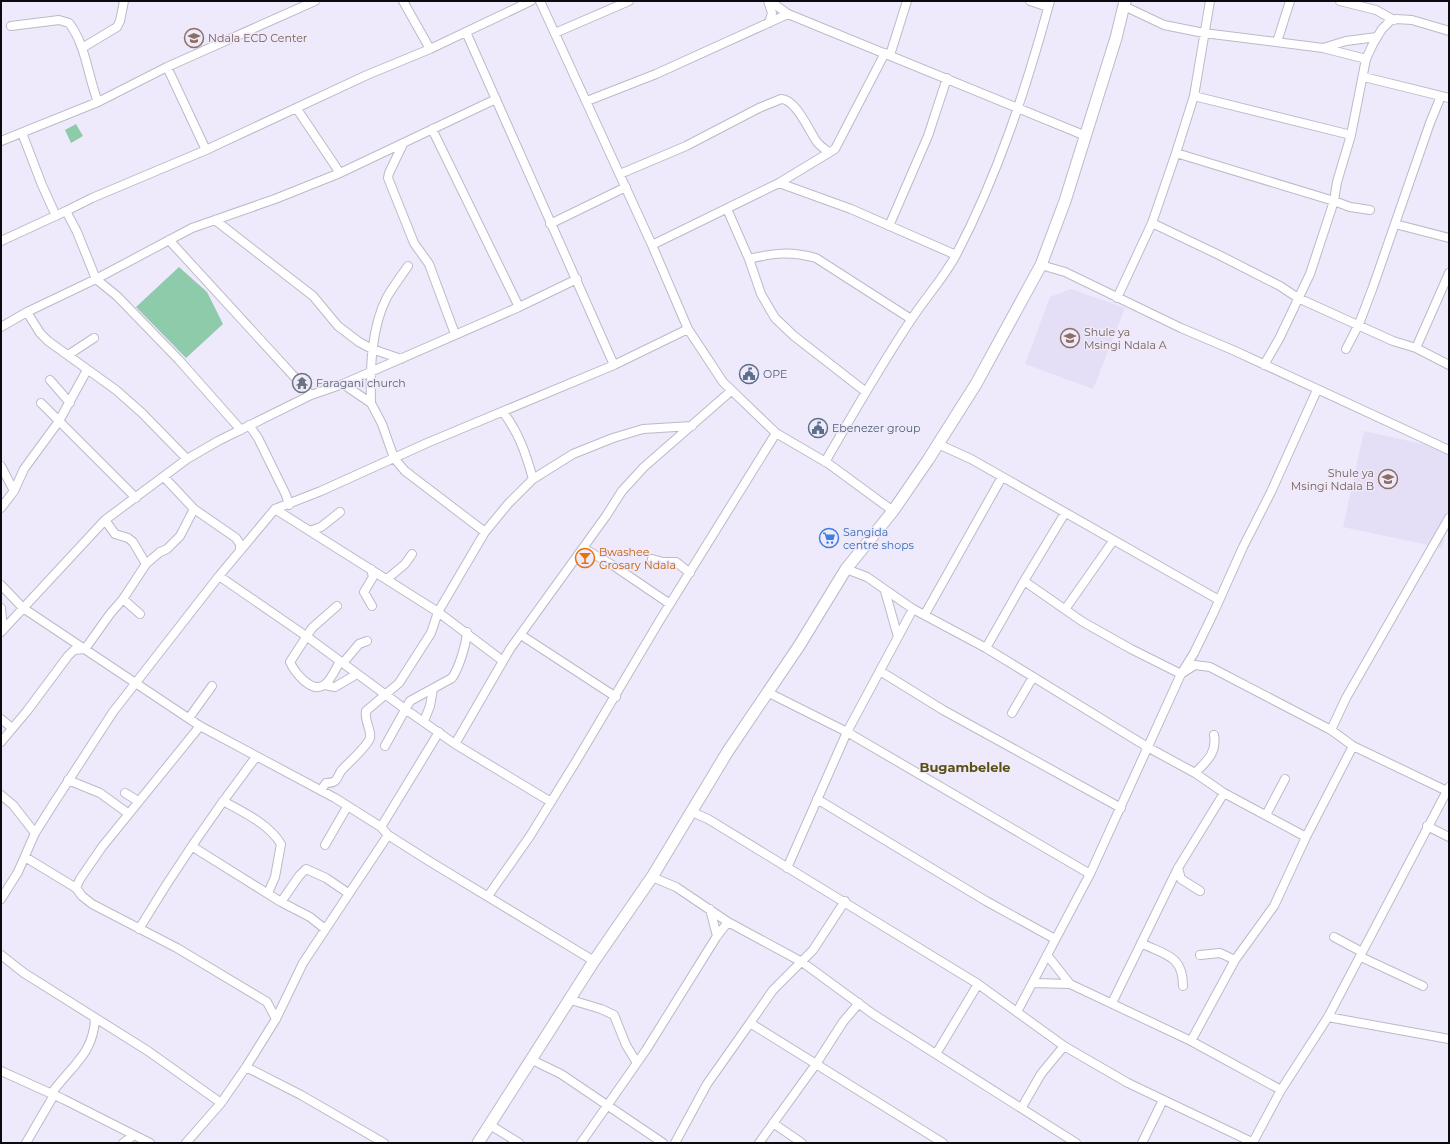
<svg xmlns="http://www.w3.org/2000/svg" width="1450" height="1144" viewBox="0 0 1450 1144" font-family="Montserrat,sans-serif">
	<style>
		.built { fill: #e4dff7 }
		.grass { fill: #8dcbab }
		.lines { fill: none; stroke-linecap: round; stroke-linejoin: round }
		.street-casing { stroke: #bdb9c9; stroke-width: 10 }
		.secondary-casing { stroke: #bdb9c9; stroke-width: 13 }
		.street { stroke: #fff; stroke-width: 8 }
		.secondary { stroke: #fff; stroke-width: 11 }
		.labels { text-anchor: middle; stroke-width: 3; stroke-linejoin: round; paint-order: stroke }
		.education-label { font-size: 11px; fill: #785e54; stroke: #eeeafb; text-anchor: start }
		.service-label { font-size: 11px; fill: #4e5e75; stroke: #eeeafb; text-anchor: start }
		.worship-label { font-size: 11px; fill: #5b616d; stroke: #eeeafb; text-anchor: start }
		.shop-label { font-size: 11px; fill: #366cbe; stroke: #eeeafb; text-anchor: start }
		.food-label { font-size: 11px; fill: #c56008; stroke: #eeeafb; text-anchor: start }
		.quarter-label { font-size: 13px; font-weight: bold; fill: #595113; stroke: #eeeafb }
	</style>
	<rect width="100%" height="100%" fill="#eeeafb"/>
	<path class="built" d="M 1071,289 L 1125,308 L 1093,389 L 1025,364 L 1050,297 Z
		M 1364,431 L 1449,450 L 1449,518 L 1442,548 L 1343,527 Z"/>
	<path class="grass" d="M 76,124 L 83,136 L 71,143 L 65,130 Z
		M 179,267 L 207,292 L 223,324 L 186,358 L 136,307 Z"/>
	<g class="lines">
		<g class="street-casing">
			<path id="street" d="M 403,1 L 430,49
				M 540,1 L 652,245 L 688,329 L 723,382 L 776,433 L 829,464 L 893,511
				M 768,1 L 772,13 L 769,23
				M 770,1 L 788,14 L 1086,136
				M 1030,1 L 1048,7
				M 1340,1 L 1376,10 L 1394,20
				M 1124,6 L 1164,25 L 1204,33 L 1323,48 L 1366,59
				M 11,26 L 59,20 L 69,23 C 86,45 88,77 98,102
				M 466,32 L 614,365
				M 555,33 L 629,1
				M 1277,42 L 1290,1
				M 82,48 L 117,27 L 120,21 L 124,1
				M 1323,48 L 1346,41 L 1377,37
				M 890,55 L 907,1
				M 167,67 L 206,150 L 367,75 L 430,49 L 531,1
				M 1364,77 L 1449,98
				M 1194,96 L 1351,135
				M 587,101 L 656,74 L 788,14
				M 297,109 L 340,173
				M 432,129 L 519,307
				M 22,133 L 42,185 L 56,216
				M 1,141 L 98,102 L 167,67 L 315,1
				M 403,144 L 389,173 L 388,178 L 414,243 L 429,264 L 455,334
				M 1176,153 L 1334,201 L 1350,207 L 1370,210
				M 620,174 L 686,146 L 759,108 L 781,99 C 796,99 809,131 817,142 C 820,146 825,149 829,153
				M 779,183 L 851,209 L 956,255
				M 727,209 L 749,259 L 761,294 L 775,318 L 794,336 L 866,392
				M 66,211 L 92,198 L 206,150
				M 215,220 L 313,296 L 338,326 L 359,342 L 372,349 L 401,359
				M 1152,223 L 1217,254 L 1280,286 L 1298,298 L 1393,341 L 1416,348 L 1449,365
				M 550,224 L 626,187
				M 1395,224 L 1449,238
				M 889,226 L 928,136 L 947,78
				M 169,240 L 311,395
				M 1,241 L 66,211 L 77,232 L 96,279 L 117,296 L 179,360 L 241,430
				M 652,245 L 779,183 L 835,149 L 885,53
				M 749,259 C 774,253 790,251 816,258 L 911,319
				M 1041,265 L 1065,272 L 1181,328 L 1235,351 L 1449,450
				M 1117,298 L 1152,223 L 1176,153 L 1194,96 L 1210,1
				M 27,312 L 40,333 L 48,341 L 116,390 L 142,413 L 187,459
				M 1,327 L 27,312 L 96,279 L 192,228 L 275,199 L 340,173 L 496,99
				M 1416,348 L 1449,273
				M 1346,349 L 1359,324 L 1373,287 L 1430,123 L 1441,96
				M 68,355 L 94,338
				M 1264,365 L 1279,339 L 1310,274 L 1334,201 L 1337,182 L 1351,135 L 1366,59 L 1373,44 L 1382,29 L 1390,21 L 1396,19 L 1412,20 L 1449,31
				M 50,380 L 70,403
				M 343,384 L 371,403 L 382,424 L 394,458 L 405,471 L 485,532
				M 41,403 L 136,498
				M 371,403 C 370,369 371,328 387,297 C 393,287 401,276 408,266
				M 503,412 C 519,433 526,454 533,479
				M 249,425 L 258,438 L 286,495 L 289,505
				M 938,444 L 971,459 L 1219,600
				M 825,462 C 853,414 880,366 911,320 C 925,298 943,279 956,255 C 998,175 1026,89 1050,1
				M 1,466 L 14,491
				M 164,477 L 194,509 L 236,538 L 240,544 L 240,551
				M 1,508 L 14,491 L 24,469 L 59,421 L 87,370
				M 275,509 L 438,612 L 503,661
				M 105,520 L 115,534 L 128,538 L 133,542 L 146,564
				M 310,531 L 321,527 L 340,512
				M 583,548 L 614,566 L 670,604
				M 652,559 L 663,562 L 676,562 L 690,573
				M 371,569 L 373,577 L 364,592 L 372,606
				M 846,569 L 867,577 L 913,609 L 986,648 L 1149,748 L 1195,773 L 1224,793 L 1178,868 L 1112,1003
				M 219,576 L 306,636 L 405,709 L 455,744 L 551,802
				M 387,579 L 405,564 L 412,554
				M 1024,581 L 1065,513
				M 1,585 L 23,608 L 200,726 L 335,798 L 381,827 L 388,835 L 429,861 L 594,961
				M 885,591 L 898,637
				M 123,599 L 140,614
				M 337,606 L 312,628 L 290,662 C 294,671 311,694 324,685 C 331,681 336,668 340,661
				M 1,608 L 3,630
				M 1066,608 L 1113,541
				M 925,614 L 1002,477
				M 1,632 L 105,520 L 187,459 L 218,441 L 311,395 L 343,384 L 519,307 L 577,279
				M 521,635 L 616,697
				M 986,648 L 1024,581 L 1083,622 L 1131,649 L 1181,674 L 1195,665 L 1210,667 L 1331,730 L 1353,746 L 1447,791
				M 343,663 L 359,644 L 367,641
				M 880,671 L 943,710 L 1121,808
				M 325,685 L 335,687 L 357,674
				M 767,692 L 847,732 L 1090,874
				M 1012,713 L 1033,677
				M 189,718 L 212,686
				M 1,719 L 12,728
				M 424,721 L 430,706 L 433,689
				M 1331,730 L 1346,698 L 1449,518
				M 1,742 L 27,711 L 68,656 L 74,650 L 85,649 L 110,614 L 123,599 L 146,564 L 160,552 L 167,549 L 180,536 L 194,509
				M 455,744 L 510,649 L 606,516 L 622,491 L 644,467 L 731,391
				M 385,746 L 410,701 L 452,678 C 459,668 466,645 467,632
				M 1195,773 C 1207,761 1217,753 1214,735
				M 68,780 L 100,793 L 129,814
				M 321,790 L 326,783 C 330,783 332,783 335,781 C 338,778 339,774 341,771 C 349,762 366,748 370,738 C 372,730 364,722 366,711 L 399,683 L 431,633 L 438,612 L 485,532 L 508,504 L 533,479 L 573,454 L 613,438 L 643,429 L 692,426
				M 125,793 L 138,801
				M 1224,793 L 1306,837
				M 1,795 L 13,805 L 35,833
				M 817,799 L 986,901 L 1055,939
				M 223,801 C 243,812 269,824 281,844 L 275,877 L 268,893
				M 692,812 L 708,819 L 978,984 L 1064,1046 L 1128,1083 L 1254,1143
				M 1266,815 L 1285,779
				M 1427,826 L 1449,837
				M 381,827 L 439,732
				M 325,845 L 347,807
				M 193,847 L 281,902 L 310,917 L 325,929
				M 25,857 L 76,888 L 82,896 L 92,904 L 177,948 L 267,1002 L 276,1019
				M 787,868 L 847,732 L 913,609
				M 1178,868 L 1181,879 L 1200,891
				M 652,877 L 676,887 L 728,922 L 802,962 L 873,1014 L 1076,1143
				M 76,888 L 80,879 L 102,847 L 200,726
				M 488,896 L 530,836 L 575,763 L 660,620 L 776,433
				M 1,899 L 18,872 L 35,833 L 52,806 L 113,712 L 219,576 L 275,509 L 321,491 L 427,443 L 614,365 L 688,329
				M 281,902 L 299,876 L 306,869 L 326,878 L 348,893
				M 710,909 L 717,936
				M 139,929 C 175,869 214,812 256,757
				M 1334,937 L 1362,952
				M 1141,943 C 1165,955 1183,955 1183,986
				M 1,955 L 24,973 L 148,1051 L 221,1103
				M 1047,955 L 1070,984
				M 1200,955 L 1220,953 L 1235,960
				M 1361,957 L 1423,986
				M 1034,983 L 1070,984 L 1191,1041 L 1281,1090
				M 571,1000 L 601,1009 L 614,1015 L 626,1045 L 637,1063
				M 859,1003 L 843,1022 L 816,1064 L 943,1143
				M 1017,1012 L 1090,874 L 1181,674 L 1194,653 L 1213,614 L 1243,547 L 1271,492 L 1317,390
				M 1328,1017 L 1449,1039
				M 1191,1041 L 1235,960 L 1274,906 L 1306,837 L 1353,746
				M 936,1054 L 978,984
				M 532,1060 L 561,1074 L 663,1143
				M 246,1067 L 301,1095 L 384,1143
				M 1,1071 L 63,1099 L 150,1143
				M 51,1094 C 70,1067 94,1054 95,1018
				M 1022,1107 L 1041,1074 L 1064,1046
				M 773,1123 L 802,1143
				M 490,1125 L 519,1143
				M 1253,1142 L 1281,1090 L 1328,1017 L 1449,787
				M 26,1143 L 54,1095
				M 123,1143 L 133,1136
				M 186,1143 L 221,1103 L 246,1067 L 276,1019 L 303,963 L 388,835
				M 581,1143 L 646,1050 L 717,936 L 728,922
				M 675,1143 L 707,1084 L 750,1023
				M 759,1143 L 816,1064 L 750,1023 L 773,990 L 813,950 L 845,901
				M 1142,1143 L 1163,1100"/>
		</g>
		<g class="secondary-casing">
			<path id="secondary" d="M 478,1143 L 594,961 L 652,877 L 728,751 L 799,646 L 846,569 L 893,511 L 928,460 L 976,384 L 1041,265 L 1065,201 L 1116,38 L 1125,1"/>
		</g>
		<use href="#street" class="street"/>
		<use href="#secondary" class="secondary"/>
	</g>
	<defs>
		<g id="school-ring" transform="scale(1)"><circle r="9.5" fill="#eeeafb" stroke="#8d6e63" stroke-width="1.5"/><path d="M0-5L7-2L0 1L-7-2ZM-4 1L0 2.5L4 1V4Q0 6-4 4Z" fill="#8d6e63"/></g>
		<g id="civic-ring" transform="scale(1)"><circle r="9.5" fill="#eeeafb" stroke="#5c6f8a" stroke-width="1.5"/><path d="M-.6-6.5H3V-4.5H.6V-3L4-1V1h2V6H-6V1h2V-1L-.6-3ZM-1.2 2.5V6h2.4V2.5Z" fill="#5c6f8a"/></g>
		<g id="temple-ring" transform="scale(1)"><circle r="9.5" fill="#eeeafb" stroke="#6b7280" stroke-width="1.5"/><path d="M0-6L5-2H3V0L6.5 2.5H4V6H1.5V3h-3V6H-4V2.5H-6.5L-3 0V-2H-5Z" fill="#6b7280"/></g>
		<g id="supermarket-ring" transform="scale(1)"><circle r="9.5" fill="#eeeafb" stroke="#3f7fe0" stroke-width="1.5"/><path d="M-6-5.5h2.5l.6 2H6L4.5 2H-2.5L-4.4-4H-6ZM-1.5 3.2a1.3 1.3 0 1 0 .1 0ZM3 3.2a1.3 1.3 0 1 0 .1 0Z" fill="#3f7fe0"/></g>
		<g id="bar-ring" transform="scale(1)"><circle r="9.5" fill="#eeeafb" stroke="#e8710a" stroke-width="1.5"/><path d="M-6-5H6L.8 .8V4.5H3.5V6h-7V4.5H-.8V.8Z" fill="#e8710a"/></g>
	</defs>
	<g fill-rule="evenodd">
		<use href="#school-ring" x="194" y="38"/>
		<use href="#school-ring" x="1070" y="338"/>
		<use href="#civic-ring" x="749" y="374"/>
		<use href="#temple-ring" x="302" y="383"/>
		<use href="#civic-ring" x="818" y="428"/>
		<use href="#school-ring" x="1388" y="479"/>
		<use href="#supermarket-ring" x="829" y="538"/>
		<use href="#bar-ring" x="585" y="558"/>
	</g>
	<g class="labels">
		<g class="education-label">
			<text x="208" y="42">Ndala ECD Center</text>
			<text x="1084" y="336">Shule ya<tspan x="1084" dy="13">Msingi Ndala A</tspan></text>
			<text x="1374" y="477" text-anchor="end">Shule ya<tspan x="1374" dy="13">Msingi Ndala B</tspan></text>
		</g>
		<g class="service-label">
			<text x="763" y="378">OPE</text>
			<text x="832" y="432">Ebenezer group</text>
		</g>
		<g class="worship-label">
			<text x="316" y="387">Faragani church</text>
		</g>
		<g class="shop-label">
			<text x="843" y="536">Sangida<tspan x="843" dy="13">centre shops</tspan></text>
		</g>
		<g class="food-label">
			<text x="599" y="556">Bwashee<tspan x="599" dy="13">Grosary Ndala</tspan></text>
		</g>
		<g class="quarter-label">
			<text x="965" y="772">Bugambelele</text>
		</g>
	</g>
	<rect width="1450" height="1144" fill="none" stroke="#0c0a10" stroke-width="4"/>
</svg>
